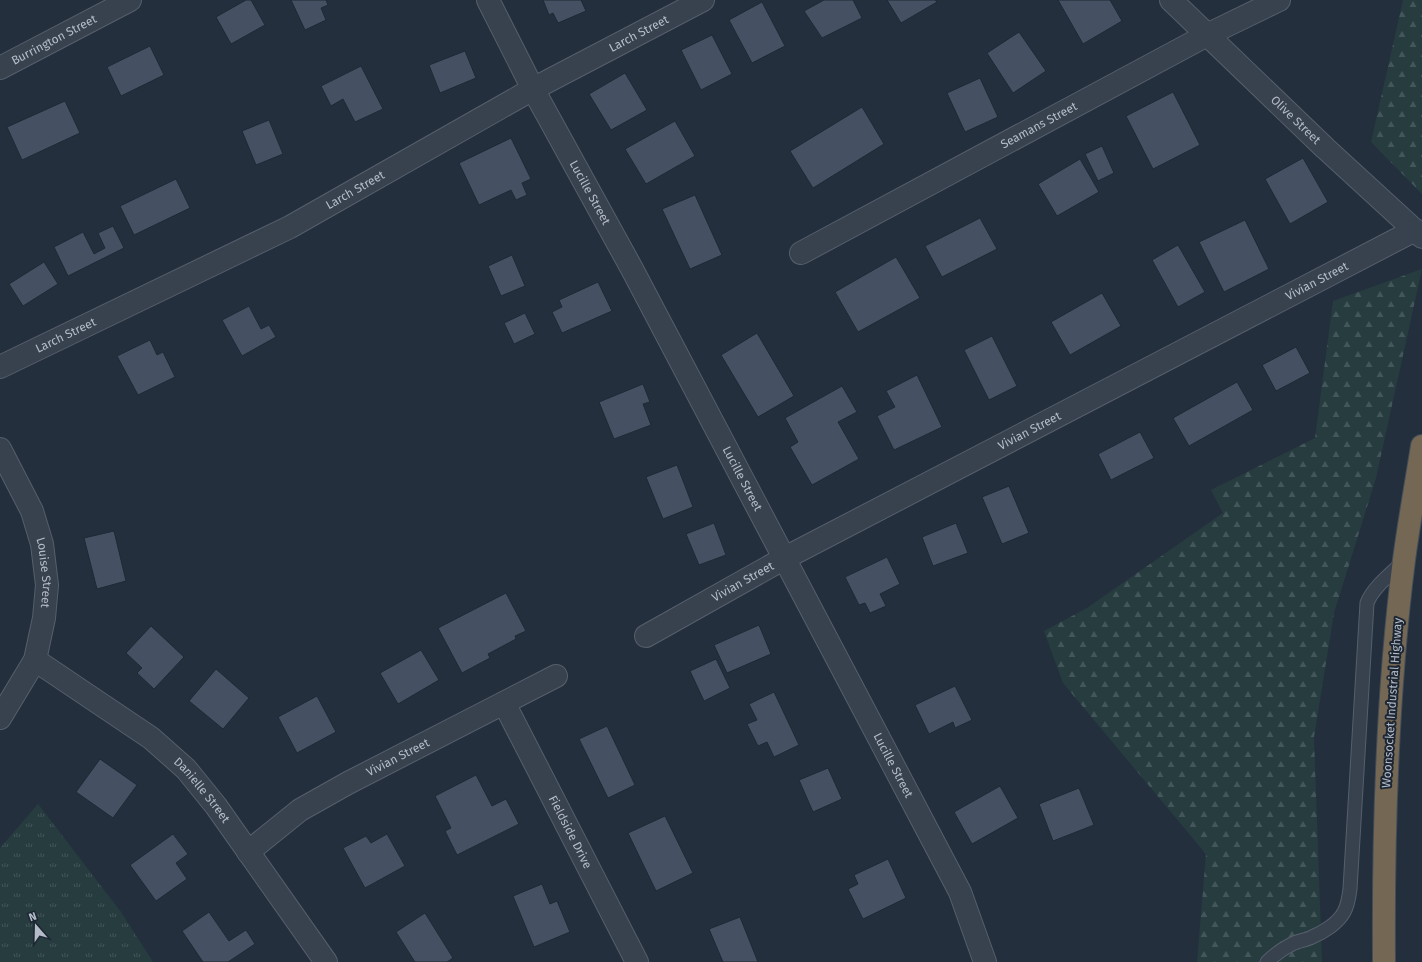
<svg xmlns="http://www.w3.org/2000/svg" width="1422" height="962" viewBox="0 0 1422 962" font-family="'Fira Sans',sans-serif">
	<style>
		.grass { fill: url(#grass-tufts) }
		.forest { fill: url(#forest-firs) }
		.building { fill: #455162; stroke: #1f2835 }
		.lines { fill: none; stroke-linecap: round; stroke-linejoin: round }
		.lane-casing { stroke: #565f6c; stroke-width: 15 }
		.street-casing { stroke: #565f6c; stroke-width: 24 }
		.highway-casing { stroke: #434c59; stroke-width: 24 }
		.lane { stroke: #38414e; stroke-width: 13 }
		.street { stroke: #38414e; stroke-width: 22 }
		.highway { stroke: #746855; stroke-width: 22 }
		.labels { text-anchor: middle; stroke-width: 4; stroke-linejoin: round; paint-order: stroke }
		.street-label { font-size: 12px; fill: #b4bcc9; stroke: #1d2633 }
	</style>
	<defs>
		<pattern id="grass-tufts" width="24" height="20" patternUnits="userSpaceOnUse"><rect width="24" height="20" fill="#263c3f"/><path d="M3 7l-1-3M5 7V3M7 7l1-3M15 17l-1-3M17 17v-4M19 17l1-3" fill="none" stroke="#435659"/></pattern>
		<pattern id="forest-firs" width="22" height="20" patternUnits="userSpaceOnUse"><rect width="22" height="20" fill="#263c3f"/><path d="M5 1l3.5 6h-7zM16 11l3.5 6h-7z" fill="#435659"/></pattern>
	</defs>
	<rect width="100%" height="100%" fill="#242f3e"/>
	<path class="grass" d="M 38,804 L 121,912 L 153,962 L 0,962 L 0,848 Z"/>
	<path class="forest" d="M 1403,0 L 1422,0 L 1422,194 L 1371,142 Z
		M 1422,269 L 1376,478 L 1334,613 L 1314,737 L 1322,962 L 1197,962 L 1206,854 L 1063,683 L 1044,631 L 1087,608 L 1223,513 L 1211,490 L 1315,438 L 1333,301 Z"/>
	<path class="building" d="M 246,0 L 251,0 L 265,25 L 231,44 L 216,17 Z
		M 291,0 L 326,0 L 328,5 L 321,8 L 326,20 L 305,30 Z
		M 543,0 L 581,0 L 586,11 L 558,23 L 553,13 L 549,15 Z
		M 824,0 L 853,0 L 862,18 L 822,38 L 804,11 Z
		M 887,0 L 935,0 L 937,2 L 901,23 Z
		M 1058,0 L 1110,0 L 1122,21 L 1083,44 Z
		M 762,2 L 785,46 L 752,63 L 729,20 Z
		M 1019,32 L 1046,71 L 1013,93 L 987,53 Z
		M 712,35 L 732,74 L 701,90 L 681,50 Z
		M 150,46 L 164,75 L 121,96 L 107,67 Z
		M 465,51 L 476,78 L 440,93 L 429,65 Z
		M 361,66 L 383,109 L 355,122 L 343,99 L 331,106 L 321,86 Z
		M 625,73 L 647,110 L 611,130 L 589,94 Z
		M 980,78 L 998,117 L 965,132 L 947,93 Z
		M 1173,92 L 1200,145 L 1153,169 L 1126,116 Z
		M 65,101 L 80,133 L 22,160 L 7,127 Z
		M 862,107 L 884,144 L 813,188 L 790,151 Z
		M 269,120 L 283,154 L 256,165 L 242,131 Z
		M 675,121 L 695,156 L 646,184 L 625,149 Z
		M 511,138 L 531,179 L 522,183 L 527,195 L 516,200 L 511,190 L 479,205 L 459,163 Z
		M 1102,146 L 1114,173 L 1098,181 L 1085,154 Z
		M 1303,158 L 1328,202 L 1290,224 L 1265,179 Z
		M 1080,159 L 1099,192 L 1057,216 L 1038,184 Z
		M 176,179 L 190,208 L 134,235 L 120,206 Z
		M 695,195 L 722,255 L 690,269 L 662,209 Z
		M 980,218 L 997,249 L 942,277 L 925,246 Z
		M 1245,220 L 1269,269 L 1224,292 L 1199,242 Z
		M 113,226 L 124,248 L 68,276 L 54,247 L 83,232 L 94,254 L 105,248 L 98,233 Z
		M 1178,245 L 1205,292 L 1178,307 L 1152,260 Z
		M 512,255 L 525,286 L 501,296 L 488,266 Z
		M 896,257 L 920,298 L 858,332 L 835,292 Z
		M 44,262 L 58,284 L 23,306 L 9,284 Z
		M 598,282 L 612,311 L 562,333 L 552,312 L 562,307 L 559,300 Z
		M 1102,293 L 1121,326 L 1070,355 L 1051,322 Z
		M 249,306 L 261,329 L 269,325 L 276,337 L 242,356 L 222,320 Z
		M 525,313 L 535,334 L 514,344 L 504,323 Z
		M 757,333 L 794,396 L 758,417 L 721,355 Z
		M 992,336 L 1017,386 L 989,400 L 964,350 Z
		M 150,340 L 157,355 L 163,352 L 175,377 L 138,395 L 117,356 Z
		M 1296,347 L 1310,373 L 1276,391 L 1262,365 Z
		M 917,375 L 942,427 L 894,450 L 877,416 L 895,407 L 886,391 Z
		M 1237,382 L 1253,410 L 1189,446 L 1173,418 Z
		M 643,384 L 650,402 L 643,404 L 651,425 L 614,439 L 599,402 Z
		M 842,386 L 857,412 L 838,422 L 859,459 L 812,485 L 790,447 L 798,442 L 785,418 Z
		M 1140,432 L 1154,458 L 1111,480 L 1098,454 Z
		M 677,465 L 693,507 L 663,519 L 646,477 Z
		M 1009,486 L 1029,533 L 1002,544 L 982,497 Z
		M 714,523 L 726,555 L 699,565 L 686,534 Z
		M 956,523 L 968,553 L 933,566 L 922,537 Z
		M 114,531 L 126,581 L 97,589 L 84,538 Z
		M 887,557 L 900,584 L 880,594 L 886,606 L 870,613 L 865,603 L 859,605 L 845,577 Z
		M 506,593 L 526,631 L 515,636 L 516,639 L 488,654 L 490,658 L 462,673 L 438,628 Z
		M 759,625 L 771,654 L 727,673 L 714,645 Z
		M 151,626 L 184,657 L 154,689 L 137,673 L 142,668 L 126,653 Z
		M 421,650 L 439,680 L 398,704 L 380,673 Z
		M 716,659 L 730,688 L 704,701 L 690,671 Z
		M 216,669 L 249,698 L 223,729 L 189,701 Z
		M 955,686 L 972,720 L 955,728 L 953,722 L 929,734 L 915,705 Z
		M 774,692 L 799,745 L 774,757 L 767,742 L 758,746 L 747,724 L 757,720 L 749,704 Z
		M 317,696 L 336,732 L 297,753 L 278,717 Z
		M 607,726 L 635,785 L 608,798 L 579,739 Z
		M 100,759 L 137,785 L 113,818 L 76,792 Z
		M 828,768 L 842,799 L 813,812 L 799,780 Z
		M 476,775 L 492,806 L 506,799 L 519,824 L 457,855 L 445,831 L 451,828 L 435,796 Z
		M 1000,786 L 1018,818 L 972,844 L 954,812 Z
		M 1079,788 L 1094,825 L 1053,841 L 1039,804 Z
		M 665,816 L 693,873 L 656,891 L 628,833 Z
		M 173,834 L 188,854 L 176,863 L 187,879 L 156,901 L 130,865 Z
		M 387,834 L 405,866 L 365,888 L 343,848 L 366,836 L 371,843 Z
		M 888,859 L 906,898 L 863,919 L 848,889 L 858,884 L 854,875 Z
		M 542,884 L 550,904 L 557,901 L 570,932 L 534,947 L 513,896 Z
		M 209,912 L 229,941 L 246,930 L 255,944 L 228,962 L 203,962 L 182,931 Z
		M 425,913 L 453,958 L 447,962 L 415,962 L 396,932 Z
		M 740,917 L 758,962 L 723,962 L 709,929 Z"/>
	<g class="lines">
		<g class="lane-casing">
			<path id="lane" d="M 1267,962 C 1274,955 1282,949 1292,944 C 1298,941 1306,940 1312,937 C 1324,932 1338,923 1344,912 C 1348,905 1349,897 1350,889 L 1367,603 C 1373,587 1392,573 1404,561"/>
		</g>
		<g class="street-casing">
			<g id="street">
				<path id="s1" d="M 488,0 L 533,89 L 632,269 L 960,892 L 985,962"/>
				<path id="s2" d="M 1171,0 L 1325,148 L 1422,237"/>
				<path id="s3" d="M 0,68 L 130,0"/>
				<path id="s4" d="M 801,253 L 1207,35 L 1279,0"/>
				<path id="s5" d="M 0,367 L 290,227 L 533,89 L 703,0"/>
				<path id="s6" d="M 0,449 L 32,511 L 42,544 L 47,585 L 44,618 L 35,660 L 0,718"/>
				<path id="s7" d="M 646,636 L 783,559 L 1415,230"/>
				<path id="s8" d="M 35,660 L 151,738 L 186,769 L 216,806 L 326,962"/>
				<path id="s9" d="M 504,703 L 637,962"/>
				<path id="s10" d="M 248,852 L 300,810 L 348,783 L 556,676"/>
			</g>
		</g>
		<g class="highway-casing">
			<path id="highway" d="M 1384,962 C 1383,828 1387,693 1404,560 C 1409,522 1416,484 1422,446"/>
		</g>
		<use href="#lane" class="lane"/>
		<use href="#street" class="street"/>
		<use href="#highway" class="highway"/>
	</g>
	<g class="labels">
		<g class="street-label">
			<text dy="4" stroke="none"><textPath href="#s5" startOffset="721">Larch Street</textPath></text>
			<text dy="4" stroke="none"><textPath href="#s3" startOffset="61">Burrington Street</textPath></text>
			<text dy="4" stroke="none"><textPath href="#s2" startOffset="173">Olive Street</textPath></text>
			<text dy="4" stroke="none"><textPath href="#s4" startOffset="270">Seamans Street</textPath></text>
			<text dy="4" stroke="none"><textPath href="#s5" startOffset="397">Larch Street</textPath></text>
			<text dy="4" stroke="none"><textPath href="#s1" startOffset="218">Lucille Street</textPath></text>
			<text dy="4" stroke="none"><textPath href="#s7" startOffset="759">Vivian Street</textPath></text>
			<text dy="4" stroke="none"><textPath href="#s5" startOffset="73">Larch Street</textPath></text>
			<text dy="4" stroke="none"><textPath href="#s7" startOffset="435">Vivian Street</textPath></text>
			<text dy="4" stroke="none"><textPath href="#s1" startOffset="542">Lucille Street</textPath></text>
			<text dy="4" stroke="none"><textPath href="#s6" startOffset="133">Louise Street</textPath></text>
			<text dy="4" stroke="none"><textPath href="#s7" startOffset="111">Vivian Street</textPath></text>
			<text transform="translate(1392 703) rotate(-86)" y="4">Woonsocket Industrial Highway</text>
			<text dy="4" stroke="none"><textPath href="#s10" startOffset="178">Vivian Street</textPath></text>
			<text dy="4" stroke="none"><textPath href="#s1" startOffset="866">Lucille Street</textPath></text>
			<text dy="4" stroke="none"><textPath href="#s8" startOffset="213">Danielle Street</textPath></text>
			<text dy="4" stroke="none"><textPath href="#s9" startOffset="145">Fieldside Drive</textPath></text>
		</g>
	</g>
	<g transform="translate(36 926) rotate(340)" stroke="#1d2633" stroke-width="3" paint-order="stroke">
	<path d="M0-3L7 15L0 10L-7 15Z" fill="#b4bcc9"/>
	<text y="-6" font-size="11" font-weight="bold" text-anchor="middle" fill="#b4bcc9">N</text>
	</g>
</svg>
